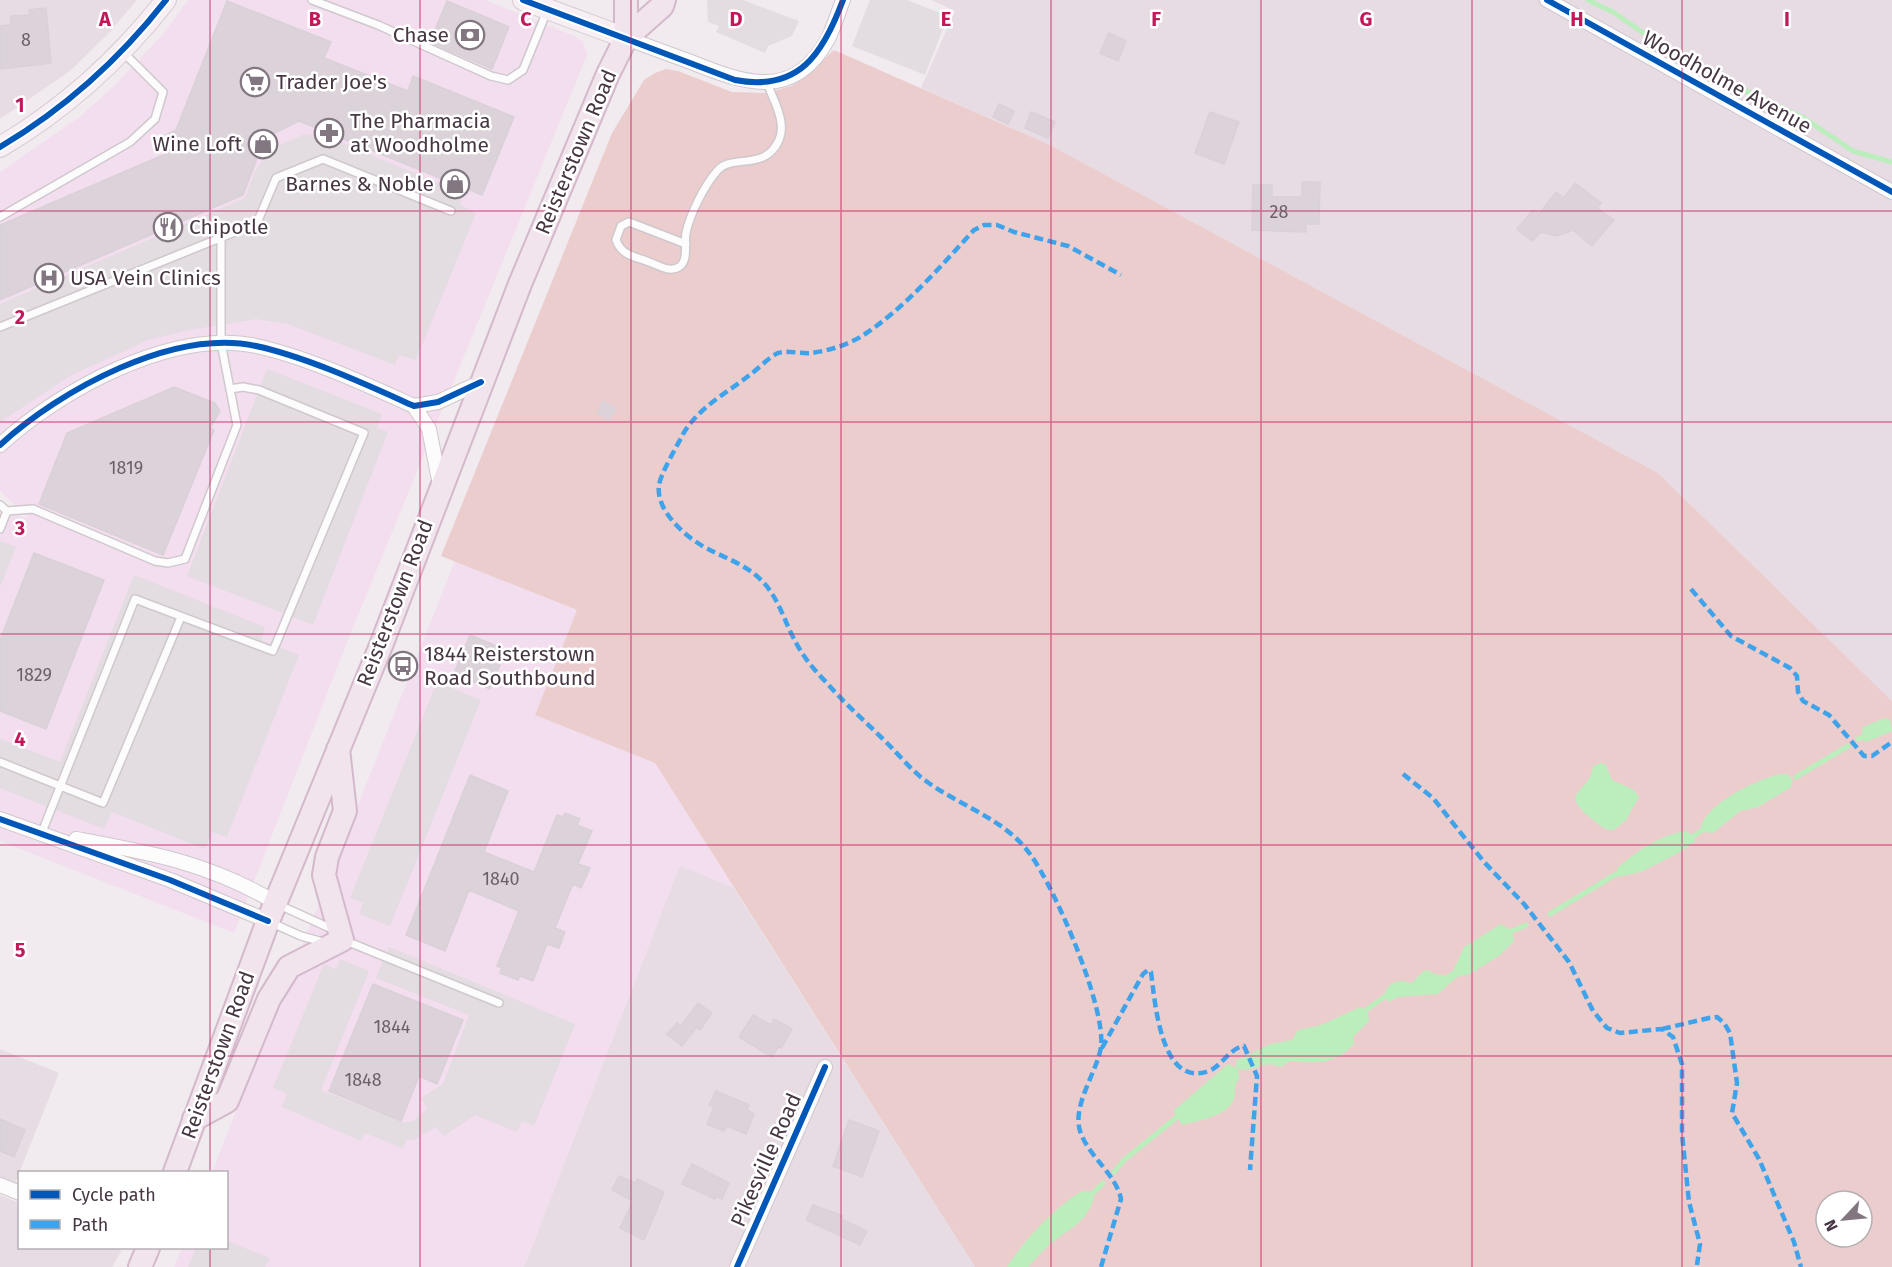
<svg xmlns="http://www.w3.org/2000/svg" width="1892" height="1267" viewBox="0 0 1892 1267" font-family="'Fira Sans',sans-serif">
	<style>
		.residential { fill: #e7dbe4 }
		.commercial { fill: #f3deef }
		.green { fill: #eccdcd; fill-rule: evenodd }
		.parking { fill: #e3dce0 }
		.water { fill: #bceebd }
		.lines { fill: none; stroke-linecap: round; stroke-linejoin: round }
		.stream { stroke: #bceebd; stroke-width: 5 }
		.building { fill: #dbd3d9; stroke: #d9d1d7; stroke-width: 1.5 }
		.lane-casing { stroke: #cfc8cd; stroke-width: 10 }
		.street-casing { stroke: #cfc8cd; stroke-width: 16 }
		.secondary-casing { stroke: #d7c9d3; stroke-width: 22 }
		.primary-casing { stroke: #d3b9cb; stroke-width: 26 }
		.lane { stroke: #fdfcfd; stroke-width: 7 }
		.street { stroke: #fdfcfd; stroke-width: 14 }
		.secondary { stroke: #f7eff4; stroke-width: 20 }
		.primary { stroke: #f1e4ec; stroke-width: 22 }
		.quiet { stroke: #3fa3ec; stroke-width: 4.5; stroke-dasharray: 9 4.5; stroke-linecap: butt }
		.cycleway-casing { stroke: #fff; stroke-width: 10 }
		.cycleway { stroke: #0057b8; stroke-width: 6 }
		.grid { fill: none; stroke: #c2185b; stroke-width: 1.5; stroke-opacity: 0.55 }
		.labels { text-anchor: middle; stroke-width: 5; stroke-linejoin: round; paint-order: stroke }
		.number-label { font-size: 18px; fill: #6d5f6a }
		.poi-label { font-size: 21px; fill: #473744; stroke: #fff; text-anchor: start }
		.street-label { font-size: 21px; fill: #473744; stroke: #fff }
		.grid-label { font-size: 20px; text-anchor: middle; font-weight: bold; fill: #c2185b; stroke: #fff; stroke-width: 5; stroke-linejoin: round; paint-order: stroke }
	</style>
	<rect width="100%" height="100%" fill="#f1ebef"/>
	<path class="residential" d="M 0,0 L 137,0 L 107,35 L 70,71 L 0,119 Z
		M 931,0 L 1892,0 L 1892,701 L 1658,473 L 1050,145 L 921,88 L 955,11 Z
		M 680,865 L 733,887 L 975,1267 L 524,1267 Z
		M 0,1049 L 59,1073 L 15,1183 L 0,1177 Z
		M 0,1195 L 19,1203 L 20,1248 L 119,1248 L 121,1252 L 112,1267 L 0,1267 Z"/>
	<path class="commercial" d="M 188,0 L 485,0 L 574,36 L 583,41 L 587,55 L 344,650 L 234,933 L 0,841 L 0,511 L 29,518 L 0,491 L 0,172 L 78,118 L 115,85 L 164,33 Z
		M 455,561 L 577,610 L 535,715 L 655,763 L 733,887 L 680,866 L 524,1267 L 174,1267 L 182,1248 L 226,1248 L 226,1172 L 212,1172 Z"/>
	<path class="green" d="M 834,50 L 1050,145 L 1658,473 L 1892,701 L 1892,1267 L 975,1267 L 655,763 L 535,715 L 577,610 L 441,556 L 612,133 L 644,80 L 655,73 L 666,69 L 678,71 L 732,92 L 767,93 L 791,86 L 803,79 ZM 1826,1201 L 1862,1201 L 1862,1237 L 1826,1237 Z"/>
	<path class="parking" d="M 707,0 L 743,0 L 799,21 L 792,36 L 768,46 L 765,53 L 716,32 L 719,26 L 708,22 Z
		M 870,0 L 907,0 L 948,16 L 925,75 L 852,46 Z
		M 305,134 L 330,138 L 463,193 L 460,205 L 476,213 L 416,360 L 399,355 L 395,365 L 288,324 L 256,319 L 189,330 L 148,340 L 70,376 L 0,422 L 0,304 L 245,198 L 255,172 L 270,149 Z
		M 267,369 L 382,414 L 377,428 L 388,432 L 313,625 L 187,576 Z
		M 0,541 L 16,547 L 0,587 Z
		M 134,575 L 265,627 L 261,640 L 299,655 L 227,837 L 212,832 L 205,849 L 112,812 L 104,829 L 0,788 L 0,739 L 60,762 Z
		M 437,682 L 481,700 L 390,926 L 359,914 L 363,903 L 350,898 Z
		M 389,947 L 575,1024 L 534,1126 L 522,1121 L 517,1132 L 475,1115 L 444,1136 L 436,1127 L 413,1140 L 407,1140 L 402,1148 L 365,1133 L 361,1141 L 282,1107 L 287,1094 L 273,1088 L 324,964 L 336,969 L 340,959 L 369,971 L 321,1090 L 404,1123 L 413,1121 L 427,1109 L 421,1098 L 443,1084 L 469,1015 L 376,978 Z
		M 227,1241 L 270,1258 L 265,1267 L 188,1267 L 196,1248 L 226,1248 Z"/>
	<path class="water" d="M 1885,718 L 1890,720 L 1892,731 L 1866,742 L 1861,738 L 1863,727 Z
		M 1601,763 L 1606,765 L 1612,780 L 1634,790 L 1639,797 L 1626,820 L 1614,830 C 1605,831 1600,825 1593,820 C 1555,790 1591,794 1593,766 Z
		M 1781,774 L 1787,774 L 1793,780 L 1791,787 L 1758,807 L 1740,811 L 1713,833 L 1703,832 L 1701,826 C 1709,802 1757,779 1781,774 Z
		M 1686,831 L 1694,836 L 1695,841 L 1682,851 L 1641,872 L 1618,877 L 1617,868 C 1639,850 1657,836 1686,831 Z
		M 1501,924 L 1512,931 L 1514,941 L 1500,955 L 1470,974 L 1457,977 L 1438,994 L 1398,997 L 1389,1002 L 1384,997 C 1387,982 1397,978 1412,983 C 1434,959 1422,976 1446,975 L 1453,971 L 1464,947 Z
		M 1360,1007 L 1368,1012 L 1369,1021 L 1353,1037 L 1354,1044 C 1335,1064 1316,1064 1291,1061 L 1280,1067 C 1264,1059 1253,1073 1238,1069 L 1239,1079 C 1232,1087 1237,1093 1233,1101 C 1225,1117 1197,1121 1182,1125 L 1173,1111 L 1228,1064 L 1236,1068 L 1236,1061 L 1270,1044 L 1292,1040 L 1298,1030 L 1321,1025 Z
		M 1082,1191 L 1090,1191 L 1094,1197 C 1086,1225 1068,1228 1048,1246 C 1041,1252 1035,1260 1028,1267 L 1007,1267 C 1024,1240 1055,1207 1082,1191 Z"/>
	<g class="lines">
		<path class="stream" d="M 1588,0 L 1613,12 L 1661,45 L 1750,93 L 1804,118 L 1853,151 L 1892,162
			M 1858,739 L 1861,738
			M 1796,777 L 1848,746
			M 1694,836 L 1705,828
			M 1550,914 L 1616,874
			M 1512,931 L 1526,925
			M 1366,1010 L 1384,997
			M 1114,1172 L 1124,1160 L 1177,1117
			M 1092,1194 L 1103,1183"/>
	</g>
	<path class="building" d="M 227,1 L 331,42 L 324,58 L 408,91 L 413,76 L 514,117 L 482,195 L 299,121 L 265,138 L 243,195 L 0,300 L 0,225 L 168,153 L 161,137 L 176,130 Z
		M 447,1 L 509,27 L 492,69 L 430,42 Z
		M 46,8 L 51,63 L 0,69 L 0,26 L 11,25 L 11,16 L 30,15 L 29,10 Z
		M 1109,33 L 1126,41 L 1118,61 L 1100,53 Z
		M 999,104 L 1014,111 L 1008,124 L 993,117 Z
		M 1031,112 L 1055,122 L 1048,138 L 1025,128 Z
		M 1210,112 L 1239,122 L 1224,164 L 1195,153 Z
		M 1302,182 L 1320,182 L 1319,224 L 1306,224 L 1306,232 L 1252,230 L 1253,185 L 1272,185 L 1272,197 L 1302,197 Z
		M 1575,183 L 1601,203 L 1597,208 L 1614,220 L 1592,246 L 1573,230 L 1557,236 L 1541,232 L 1532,241 L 1517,229 L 1533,210 L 1539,214 L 1556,192 L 1564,198 Z
		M 174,387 L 215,403 L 220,411 L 210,428 L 214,430 L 163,555 L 39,504 L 67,433 Z
		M 603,401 L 616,408 L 609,420 L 597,413 Z
		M 34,553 L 104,580 L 46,729 L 0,711 L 0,640 Z
		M 470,635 L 506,650 L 490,689 L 454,673 Z
		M 470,775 L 508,791 L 484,852 L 534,872 L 557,815 L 563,817 L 565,813 L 580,819 L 577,825 L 592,831 L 578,864 L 590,868 L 581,888 L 573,884 L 555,928 L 565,932 L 559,948 L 547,944 L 533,981 L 520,976 L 518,980 L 500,973 L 502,968 L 497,966 L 519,911 L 469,890 L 445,951 L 406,935 Z
		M 373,984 L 463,1020 L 437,1084 L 419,1076 L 401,1121 L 329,1091 Z
		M 698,1003 L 712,1013 L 700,1030 L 697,1027 L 682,1046 L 667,1034 L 677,1023 L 681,1026 Z
		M 753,1015 L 771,1025 L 774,1019 L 792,1029 L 781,1048 L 778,1047 L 772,1057 L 739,1037 Z
		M 716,1091 L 749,1105 L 747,1110 L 754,1114 L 746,1134 L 727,1126 L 724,1131 L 707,1124 L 714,1107 L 709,1105 Z
		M 0,1119 L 25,1130 L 14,1157 L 0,1151 Z
		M 849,1120 L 879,1131 L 862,1177 L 833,1166 Z
		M 692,1164 L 729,1183 L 722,1199 L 716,1196 L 715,1199 L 682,1184 Z
		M 619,1176 L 636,1183 L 637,1179 L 664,1192 L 644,1240 L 620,1228 L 633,1201 L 612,1190 Z
		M 813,1205 L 843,1216 L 841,1219 L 867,1231 L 860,1245 L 806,1220 Z"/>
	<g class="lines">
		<g class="lane-casing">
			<path id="lane" d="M 312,0 L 378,25 L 491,76 L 508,80 L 523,70 L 547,11
				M 0,217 L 130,142 L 155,119 L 163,92 L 123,52
				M 686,244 L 629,222 L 621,226 L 616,240 C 622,256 634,256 649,262 C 658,265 669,273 679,267 C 689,261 684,243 686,233 C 690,214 704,186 717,171 C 732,153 765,172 779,140 C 787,122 773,99 767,83
				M 0,327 L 257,223 L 276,178 L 323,159 L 451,211
				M 0,505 L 7,511 L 0,529
				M 7,511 L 33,509 L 155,561 L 168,563 L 185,559 L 237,425 L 221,343 L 221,235
				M 0,762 L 103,803 L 181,617
				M 42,832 L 135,599 L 273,651 L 364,433 L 259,390 L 243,387 L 230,389
				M 277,904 L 332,929
				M 272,923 L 301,936 L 323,942
				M 346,941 L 499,1003"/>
		</g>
		<g class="street-casing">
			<path id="street" d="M 1547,0 L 1892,192
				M 626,38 C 647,46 669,54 691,62 C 743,83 794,102 828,39 C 834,27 838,13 843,0
				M 414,406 L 429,429 L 440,485
				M 0,445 C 60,390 173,328 256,346 C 307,357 367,385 414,406 L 438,402 L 481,382
				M 0,819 L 170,880 L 268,921
				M 76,839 C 151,853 210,863 276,903
				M 0,1185 L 20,1193
				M 737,1267 L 825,1067"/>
		</g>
		<g class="secondary-casing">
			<path id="secondary" d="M 523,0 L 626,38
				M 0,147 C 66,108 119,60 166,0"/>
		</g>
		<g class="primary-casing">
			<path id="primary" d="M 626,38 L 626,0
				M 194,1119 L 227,1101 L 269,999 L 289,967 L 342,940 L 324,875 L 327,857 L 345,811 L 338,749
				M 175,1172 L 268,921 L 382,643 L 520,284 L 608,74 L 626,38 L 662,6 L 664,0
				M 140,1267 L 148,1248"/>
		</g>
		<use href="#lane" class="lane"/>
		<use href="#street" class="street"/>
		<use href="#secondary" class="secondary"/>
		<use href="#primary" class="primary"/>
		<path class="quiet" d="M 1691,589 L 1731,636 L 1790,668 L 1797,676 L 1798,692 L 1803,701 L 1829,715 L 1864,756 L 1872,756 L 1892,742
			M 1403,774 L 1433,798 L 1484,862 L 1524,904 L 1569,962 L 1593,1011 L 1607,1028 L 1620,1033 L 1662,1029 L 1673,1037 L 1682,1064 L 1682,1134 L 1689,1202 L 1700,1244 L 1697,1265
			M 1662,1029 L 1709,1018 L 1717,1017 L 1724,1023 L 1730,1033 L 1737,1083 L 1732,1113 L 1759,1159 L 1794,1242 L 1801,1267
			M 1102,1048 L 1143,974 L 1148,970 L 1151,972 C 1155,1002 1161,1092 1211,1070 C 1223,1064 1230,1048 1244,1046 L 1257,1076 L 1250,1170
			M 1101,1267 L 1121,1199 C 1116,1174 1088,1156 1080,1131 C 1072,1105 1097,1072 1101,1047 C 1106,1007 1055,888 1030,854 C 1005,819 960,806 926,781 C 912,771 900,756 888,744 C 867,723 845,704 826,682 C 813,669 802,655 794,639 C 784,620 778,597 762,581 C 748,566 728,559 710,550 C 689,540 655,512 659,485 C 661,473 676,448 682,436 C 697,408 727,393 751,374 C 759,368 769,357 778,353 C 787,350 801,354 811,353 C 828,351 847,345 862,336 C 904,309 940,267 974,230 L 984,225 L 997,225 L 1014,232 L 1068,246 L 1121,275"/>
		<g class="cycleway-casing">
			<path id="cycleway" d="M 523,0 L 735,80 C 799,92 823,54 843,0
				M 1547,0 L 1892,192
				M 0,147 C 66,108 119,60 166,0
				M 0,445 C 60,390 173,328 256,346 C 307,357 367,385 414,406 L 438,402 L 481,382
				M 0,819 L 170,880 L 268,921
				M 737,1267 L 825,1067"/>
		</g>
		<use href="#cycleway" class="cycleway"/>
	</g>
	<path class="grid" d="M 210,0 L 210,1172M 420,0 L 420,1267M 631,0 L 631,1267M 841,0 L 841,1267M 1051,0 L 1051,1267M 1261,0 L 1261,1267M 1472,0 L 1472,1267M 1682,0 L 1682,1267M 0,211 L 1892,211M 0,422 L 1892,422M 0,634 L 1892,634M 0,845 L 1892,845M 0,1056 L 1892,1056M 210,1248 L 210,1267"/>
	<defs>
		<g id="bank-ring" transform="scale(1.5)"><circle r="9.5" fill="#fff" stroke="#827680" stroke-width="1.5"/><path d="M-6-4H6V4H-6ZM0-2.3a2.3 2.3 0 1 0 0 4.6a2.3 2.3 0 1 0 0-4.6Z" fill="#827680"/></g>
		<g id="supermarket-ring" transform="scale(1.5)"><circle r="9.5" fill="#fff" stroke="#827680" stroke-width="1.5"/><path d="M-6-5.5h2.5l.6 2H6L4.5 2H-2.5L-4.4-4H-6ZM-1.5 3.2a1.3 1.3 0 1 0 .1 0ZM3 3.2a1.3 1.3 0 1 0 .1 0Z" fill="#827680"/></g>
		<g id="pharmacy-ring" transform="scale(1.5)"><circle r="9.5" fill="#fff" stroke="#827680" stroke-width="1.5"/><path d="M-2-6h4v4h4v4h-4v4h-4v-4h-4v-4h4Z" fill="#827680"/></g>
		<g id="shop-ring" transform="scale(1.5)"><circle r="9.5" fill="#fff" stroke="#827680" stroke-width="1.5"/><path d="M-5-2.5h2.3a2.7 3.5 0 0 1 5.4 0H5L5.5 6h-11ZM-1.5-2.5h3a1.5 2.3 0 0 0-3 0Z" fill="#827680"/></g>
		<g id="restaurant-ring" transform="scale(1.5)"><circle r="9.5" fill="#fff" stroke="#827680" stroke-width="1.5"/><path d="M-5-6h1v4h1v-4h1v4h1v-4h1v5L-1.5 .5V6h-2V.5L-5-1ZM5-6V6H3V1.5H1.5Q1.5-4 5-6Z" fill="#827680"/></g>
		<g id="hospital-ring" transform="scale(1.5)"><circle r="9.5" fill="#fff" stroke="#827680" stroke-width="1.5"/><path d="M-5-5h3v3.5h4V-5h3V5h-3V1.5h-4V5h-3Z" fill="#827680"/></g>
		<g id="bus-ring" transform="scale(1.5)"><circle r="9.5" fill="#fff" stroke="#827680" stroke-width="1.5"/><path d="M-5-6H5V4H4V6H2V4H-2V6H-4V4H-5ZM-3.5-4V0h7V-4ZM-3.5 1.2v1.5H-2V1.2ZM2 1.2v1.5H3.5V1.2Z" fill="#827680"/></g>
	</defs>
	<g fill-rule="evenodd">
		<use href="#bank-ring" x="470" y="35"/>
		<use href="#supermarket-ring" x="255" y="82"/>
		<use href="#pharmacy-ring" x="329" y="133"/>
		<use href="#shop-ring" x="263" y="144"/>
		<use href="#shop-ring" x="455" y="184"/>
		<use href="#restaurant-ring" x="168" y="227"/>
		<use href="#hospital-ring" x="49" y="278"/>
		<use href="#bus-ring" x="403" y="666"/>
	</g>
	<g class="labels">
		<g class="number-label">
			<text x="26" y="46">8</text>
			<text x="1279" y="218">28</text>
			<text x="126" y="474">1819</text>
			<text x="34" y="681">1829</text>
			<text x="501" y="885">1840</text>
			<text x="392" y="1033">1844</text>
			<text x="363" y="1086">1848</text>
		</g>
		<g class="poi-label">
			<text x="449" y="42" text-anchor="end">Chase</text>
			<text x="276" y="89">Trader Joe's</text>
			<text x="350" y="128">The Pharmacia<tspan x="350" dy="24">at Woodholme</tspan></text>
			<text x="242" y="151" text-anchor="end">Wine Loft</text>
			<text x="434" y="191" text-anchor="end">Barnes &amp; Noble</text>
			<text x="189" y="234">Chipotle</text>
			<text x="70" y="285">USA Vein Clinics</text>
			<text x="424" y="661">1844 Reisterstown<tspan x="424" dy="24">Road Southbound</tspan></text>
		</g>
		<g class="street-label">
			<text transform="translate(1727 82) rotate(29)" y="7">Woodholme Avenue</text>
			<text transform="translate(576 152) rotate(-67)" y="7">Reisterstown Road</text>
			<text transform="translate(395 603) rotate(-69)" y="7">Reisterstown Road</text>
			<text transform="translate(218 1055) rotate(-70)" y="7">Reisterstown Road</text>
			<text transform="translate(766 1160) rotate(-66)" y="7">Pikesville Road</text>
		</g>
	</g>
	<g class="grid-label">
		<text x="105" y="26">A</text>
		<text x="315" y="26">B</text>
		<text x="526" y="26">C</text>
		<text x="736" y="26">D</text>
		<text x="946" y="26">E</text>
		<text x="1156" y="26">F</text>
		<text x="1366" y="26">G</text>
		<text x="1577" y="26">H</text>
		<text x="1787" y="26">I</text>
		<text x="20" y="112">1</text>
		<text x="20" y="324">2</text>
		<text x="20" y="535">3</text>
		<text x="20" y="746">4</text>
		<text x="20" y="957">5</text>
	</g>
	<rect x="18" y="1171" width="210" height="78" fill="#ffffff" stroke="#b5afb4" stroke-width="1.5"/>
	<rect x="30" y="1190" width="30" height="9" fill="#0057b8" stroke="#b5afb4" stroke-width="1.5"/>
	<text x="72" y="1201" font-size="18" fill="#473744">Cycle path</text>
	<rect x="30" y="1220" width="30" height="9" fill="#3fa3ec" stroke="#b5afb4" stroke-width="1.5"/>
	<text x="72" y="1231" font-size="18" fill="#473744">Path</text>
	<g transform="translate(1844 1219) rotate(244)"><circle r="28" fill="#ffffff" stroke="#b5afb4" stroke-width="1.5"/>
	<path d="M0-4.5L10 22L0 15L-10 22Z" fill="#827680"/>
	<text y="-9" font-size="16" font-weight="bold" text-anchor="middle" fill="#473744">N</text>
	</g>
</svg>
